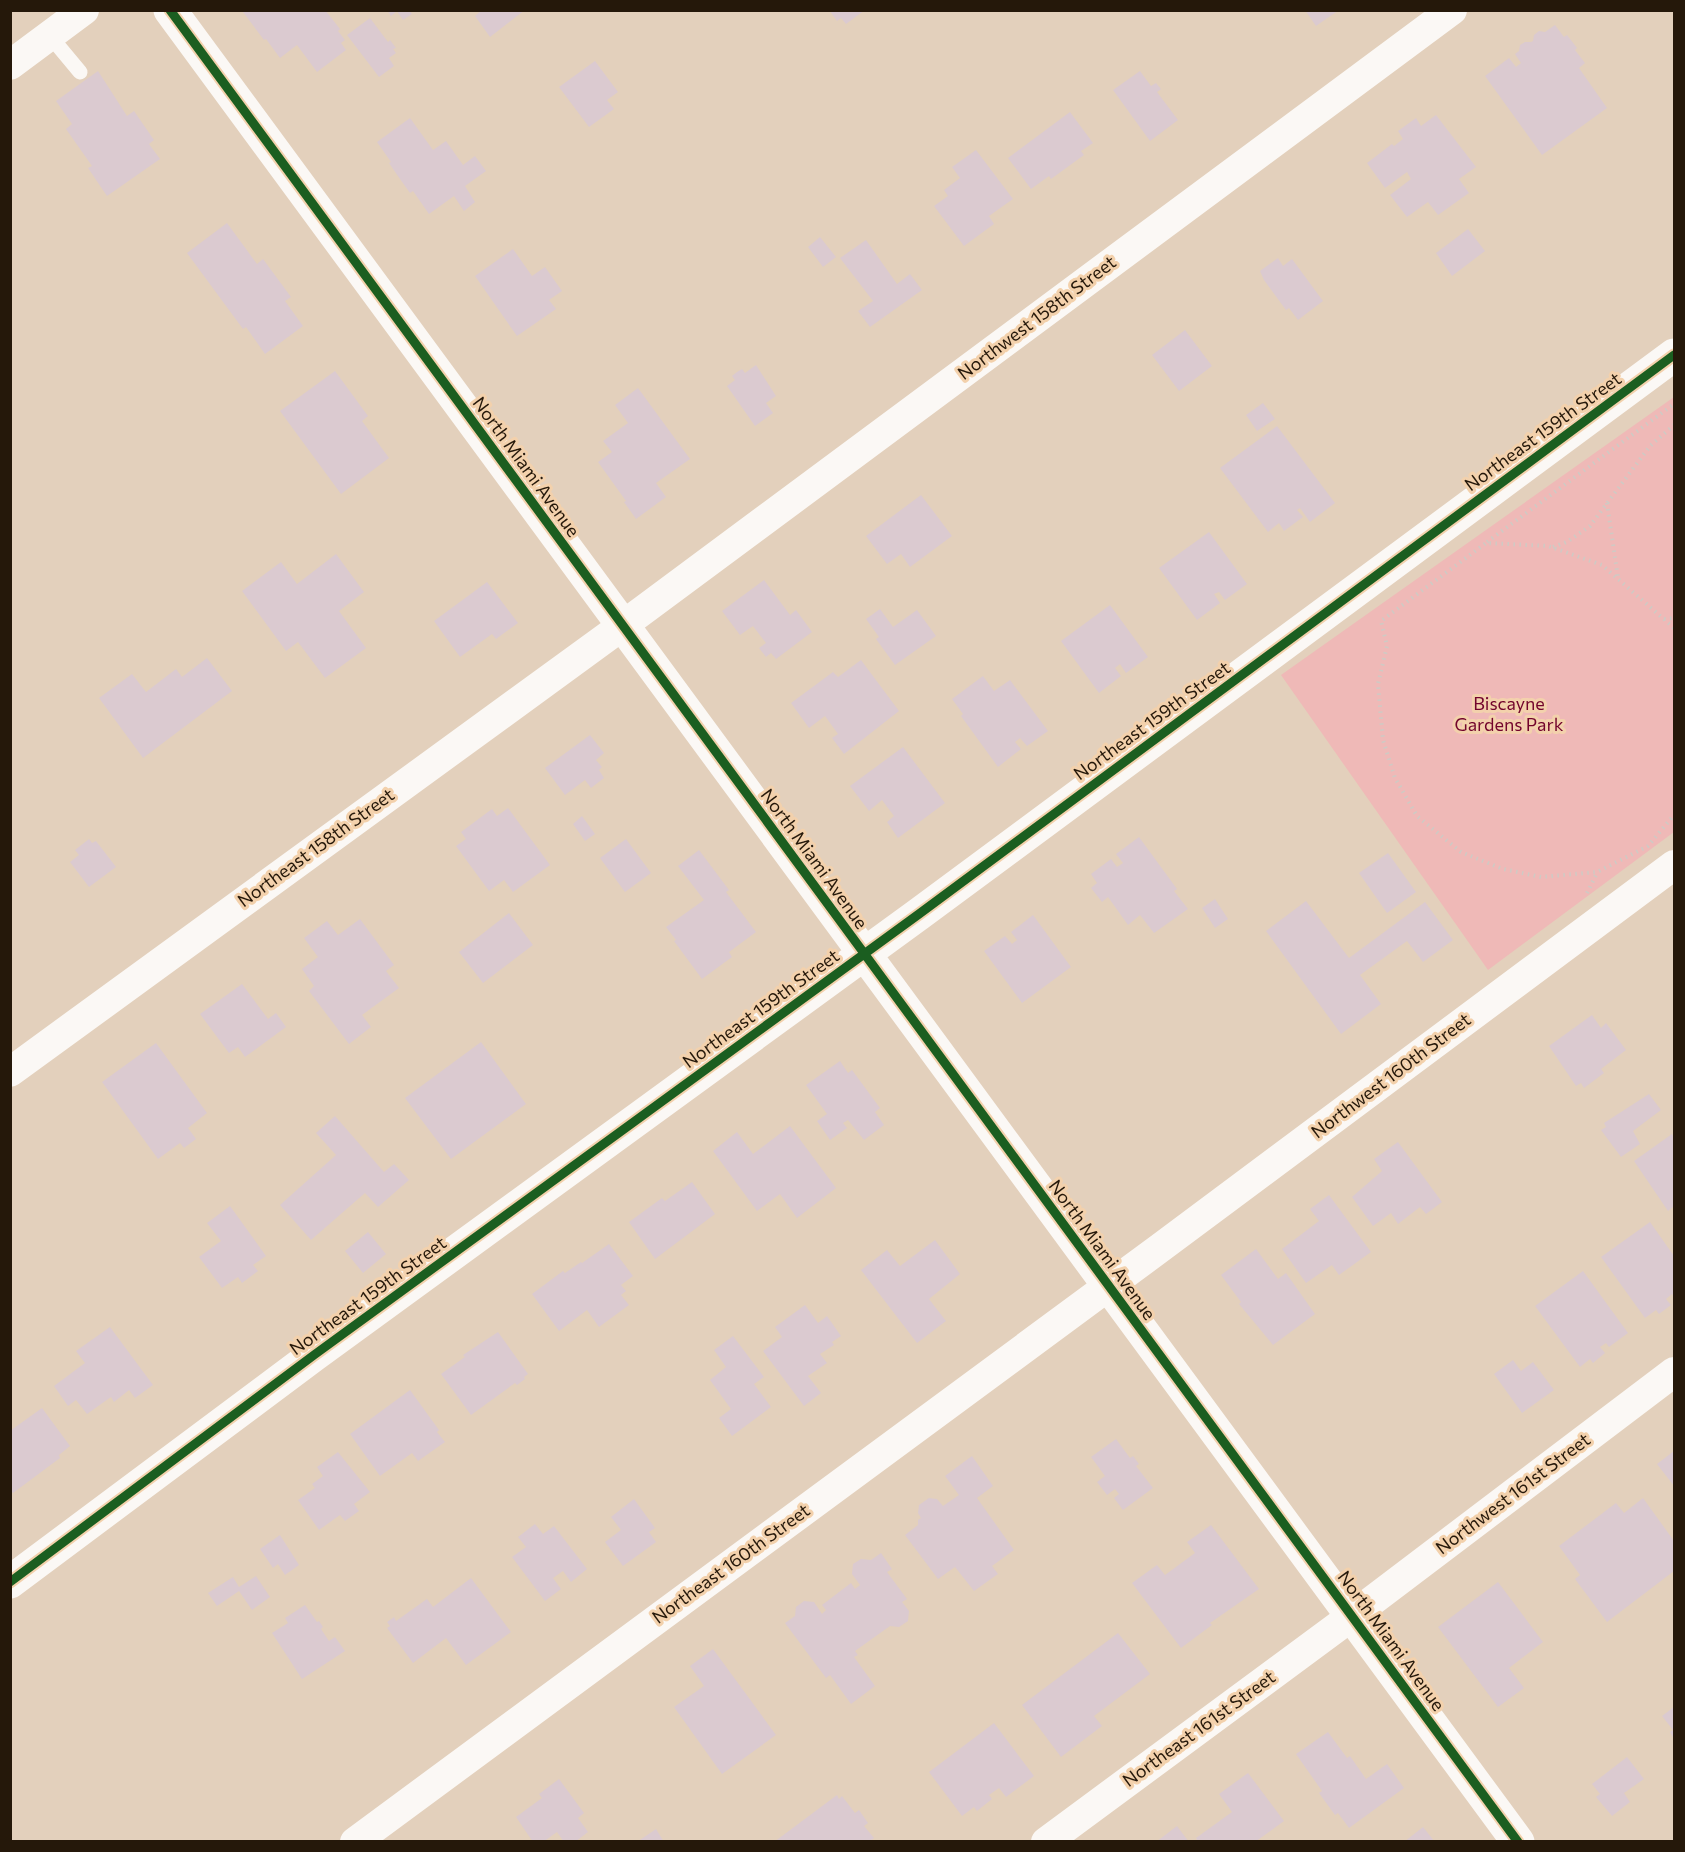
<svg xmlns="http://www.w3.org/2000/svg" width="1685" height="1852" viewBox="0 0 1685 1852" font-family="Commissioner,sans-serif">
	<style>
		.green { fill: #efb9b7 }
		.building { fill: #dbcad0 }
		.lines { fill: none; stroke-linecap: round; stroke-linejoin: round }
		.path { stroke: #cfcac4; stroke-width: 4; stroke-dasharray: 1.5 4.5; stroke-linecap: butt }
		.lane { stroke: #fbf8f5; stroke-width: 15 }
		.street { stroke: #fbf8f5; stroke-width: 30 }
		.secondary { stroke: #fbf8f5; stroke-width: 33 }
		.cycleway-casing { stroke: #f3d1ac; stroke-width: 13 }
		.cycleway { stroke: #1b5e20; stroke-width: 9 }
		.labels { text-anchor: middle; stroke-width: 6; stroke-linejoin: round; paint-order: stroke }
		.street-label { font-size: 18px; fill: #25180a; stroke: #f3d1ac }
		.park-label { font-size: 18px; fill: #72042c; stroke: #f3d1ac }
	</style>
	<rect width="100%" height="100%" fill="#e3d0bc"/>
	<path class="green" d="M 1674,397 L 1674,832 L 1488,970 L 1281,675 Z"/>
	<path class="building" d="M 244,10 L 325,10 L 340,29 L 338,31 L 345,40 L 341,43 L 346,50 L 317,72 L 297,45 L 280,58 L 266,39 L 264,40 L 243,12 Z
		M 387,10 L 409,10 L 412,14 L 403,20 L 397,11 L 391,16 Z
		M 482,10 L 525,10 L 490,37 L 475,16 Z
		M 829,10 L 865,10 L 846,24 L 841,18 L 837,21 Z
		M 1305,10 L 1339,10 L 1316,26 Z
		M 370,18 L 388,42 L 390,40 L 396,48 L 393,49 L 396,53 L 389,58 L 394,66 L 379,77 L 347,35 Z
		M 1555,25 L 1564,37 L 1567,35 L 1577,48 L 1575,50 L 1585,63 L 1579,68 L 1607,108 L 1542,155 L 1485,76 L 1509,58 L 1516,67 L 1521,63 L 1515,54 L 1519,51 L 1520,45 L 1525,42 L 1531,42 L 1533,41 L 1534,35 L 1539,31 L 1545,32 Z
		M 595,61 L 618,92 L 607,100 L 614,109 L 589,127 L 559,87 Z
		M 98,71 L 127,116 L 134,111 L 154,140 L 149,144 L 160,159 L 107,196 L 88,168 L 92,166 L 66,129 L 72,124 L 56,101 Z
		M 1140,71 L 1151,86 L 1156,83 L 1161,89 L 1157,92 L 1178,120 L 1150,141 L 1113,90 Z
		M 1070,112 L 1093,143 L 1081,151 L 1084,155 L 1051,179 L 1049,176 L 1031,189 L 1008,158 Z
		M 1436,115 L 1476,167 L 1459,179 L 1469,193 L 1438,215 L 1428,202 L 1407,217 L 1390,195 L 1411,179 L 1407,172 L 1385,188 L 1367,163 L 1392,144 L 1394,146 L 1403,139 L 1398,131 L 1416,118 L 1421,126 Z
		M 410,118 L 433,150 L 446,141 L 463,165 L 475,156 L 486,171 L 465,186 L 475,202 L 464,211 L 454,196 L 429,214 L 413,191 L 410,193 L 400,179 L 389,163 L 391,162 L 377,142 Z
		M 976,150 L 1013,199 L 989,216 L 994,224 L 964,246 L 934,206 L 948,196 L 944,190 L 960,178 L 952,167 Z
		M 227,223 L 257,264 L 263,259 L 291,297 L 285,301 L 303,326 L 265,354 L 246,327 L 243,329 L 187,253 Z
		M 1468,229 L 1485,251 L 1452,276 L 1436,253 Z
		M 820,237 L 836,257 L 823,267 L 808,247 Z
		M 866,240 L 897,284 L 910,274 L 922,290 L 870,327 L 858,311 L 873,301 L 840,258 Z
		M 513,249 L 532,276 L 545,267 L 562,291 L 549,300 L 556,309 L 517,336 L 475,276 Z
		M 1278,258 L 1283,266 L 1292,259 L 1323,301 L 1298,320 L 1289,308 L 1286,310 L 1264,280 L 1260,271 Z
		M 1185,330 L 1212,366 L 1179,391 L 1152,355 Z
		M 756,365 L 776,396 L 766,403 L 773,413 L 755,426 L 727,386 L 735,380 L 732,376 L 737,372 L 742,369 L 745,373 Z
		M 335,371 L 368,416 L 362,421 L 389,458 L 341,494 L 280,411 Z
		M 638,388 L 690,459 L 656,483 L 666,497 L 636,519 L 624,502 L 626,501 L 598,462 L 612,452 L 603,441 L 628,423 L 615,405 Z
		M 1263,403 L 1275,419 L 1257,431 L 1246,415 Z
		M 1277,426 L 1335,503 L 1310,522 L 1300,508 L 1297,510 L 1303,517 L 1284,531 L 1279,523 L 1268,532 L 1220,468 Z
		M 921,495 L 952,536 L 910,567 L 901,554 L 887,564 L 866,536 Z
		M 1209,532 L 1247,584 L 1225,600 L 1219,592 L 1214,594 L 1220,603 L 1197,620 L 1159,568 Z
		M 336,554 L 364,592 L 339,611 L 366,648 L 325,678 L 298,642 L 286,651 L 242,591 L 281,562 L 297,584 Z
		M 764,580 L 790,615 L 796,610 L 812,632 L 776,659 L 771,653 L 766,657 L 759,648 L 766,643 L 753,626 L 740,635 L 722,611 Z
		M 487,582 L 518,623 L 496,639 L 492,634 L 460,657 L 434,621 Z
		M 1110,605 L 1148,657 L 1126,673 L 1120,664 L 1115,668 L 1121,676 L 1099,693 L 1061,641 Z
		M 880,609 L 893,627 L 917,610 L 936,636 L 895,665 L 876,639 L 879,637 L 866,619 Z
		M 207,658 L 232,691 L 143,758 L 99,698 L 132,674 L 146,692 L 176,669 L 182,677 Z
		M 861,660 L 899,711 L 844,754 L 832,738 L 838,734 L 825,716 L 809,728 L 791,703 L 833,672 L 838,677 Z
		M 983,676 L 994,691 L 1010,680 L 1048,731 L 1027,746 L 1020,738 L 1015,742 L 1021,749 L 998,767 L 961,716 L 963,714 L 952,699 Z
		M 590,735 L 604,753 L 596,760 L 602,767 L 599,770 L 604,778 L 591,788 L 585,780 L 565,795 L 545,768 Z
		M 903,747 L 945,803 L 898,838 L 887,822 L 894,816 L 882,800 L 869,811 L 850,786 Z
		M 508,808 L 550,865 L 513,892 L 504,880 L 489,891 L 456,846 L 466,839 L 461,832 L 492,809 L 497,816 Z
		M 582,816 L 595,834 L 585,841 L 573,824 Z
		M 1139,837 L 1177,889 L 1174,891 L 1188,909 L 1154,933 L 1140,915 L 1128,925 L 1108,897 L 1102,902 L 1091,888 L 1097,883 L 1091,874 L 1111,859 L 1117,867 L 1123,863 L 1116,854 Z
		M 89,839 L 92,843 L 96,841 L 116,867 L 89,887 L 70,862 L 79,855 L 75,850 Z
		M 626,839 L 651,873 L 625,892 L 600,858 Z
		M 699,850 L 729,890 L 726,892 L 756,932 L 729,952 L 732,957 L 702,979 L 674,941 L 676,940 L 666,927 L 704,900 L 678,866 Z
		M 1388,853 L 1416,892 L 1387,913 L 1359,873 Z
		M 1215,899 L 1228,919 L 1215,928 L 1202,908 Z
		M 1306,901 L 1349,958 L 1425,902 L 1453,940 L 1423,962 L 1407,941 L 1360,975 L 1381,1004 L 1341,1034 L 1266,931 Z
		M 509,913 L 533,945 L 483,983 L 459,952 Z
		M 1033,915 L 1071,967 L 1022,1003 L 984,951 L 1005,936 L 1012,944 L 1017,940 L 1011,932 Z
		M 360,919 L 394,965 L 386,971 L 399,988 L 362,1015 L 371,1027 L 349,1044 L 309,991 L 314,986 L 302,969 L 318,957 L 304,938 L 327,921 L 338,935 Z
		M 242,984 L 268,1019 L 276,1013 L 286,1027 L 245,1057 L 238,1047 L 229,1053 L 200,1014 Z
		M 1592,1015 L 1601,1028 L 1606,1023 L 1626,1050 L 1601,1069 L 1604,1073 L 1584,1088 L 1581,1083 L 1576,1086 L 1549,1046 Z
		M 481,1042 L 526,1104 L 451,1159 L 405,1098 Z
		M 156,1043 L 207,1113 L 188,1128 L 196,1139 L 184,1148 L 180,1143 L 158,1159 L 102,1082 Z
		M 840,1061 L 848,1073 L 852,1070 L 880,1108 L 875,1112 L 884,1125 L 864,1140 L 848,1120 L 843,1123 L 847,1128 L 830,1140 L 817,1121 L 827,1114 L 806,1085 Z
		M 1649,1094 L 1661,1110 L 1633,1131 L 1640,1144 L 1621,1157 L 1601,1130 L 1606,1127 L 1604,1123 Z
		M 335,1116 L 384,1172 L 394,1164 L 409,1180 L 378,1207 L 365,1193 L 311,1240 L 280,1205 L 336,1155 L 316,1133 Z
		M 790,1126 L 836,1188 L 797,1218 L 780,1194 L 757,1211 L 713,1151 L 737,1132 L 753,1154 Z
		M 1672,1134 L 1674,1139 L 1674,1206 L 1668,1211 L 1634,1161 Z
		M 1398,1142 L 1442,1202 L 1426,1214 L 1420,1207 L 1398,1224 L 1391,1213 L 1373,1226 L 1352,1197 L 1382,1171 L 1374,1159 Z
		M 692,1182 L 715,1214 L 655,1259 L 629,1222 L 662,1198 L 665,1201 Z
		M 1329,1195 L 1371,1252 L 1339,1275 L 1332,1265 L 1306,1283 L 1282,1249 L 1319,1221 L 1310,1209 Z
		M 230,1206 L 266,1256 L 253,1265 L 258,1271 L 242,1283 L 238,1277 L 222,1288 L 199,1257 L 221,1241 L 207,1223 Z
		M 1650,1222 L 1674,1256 L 1674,1298 L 1672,1294 L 1666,1299 L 1671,1305 L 1659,1314 L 1656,1310 L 1645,1318 L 1601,1257 Z
		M 368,1232 L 386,1254 L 363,1273 L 345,1251 Z
		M 935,1240 L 960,1274 L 929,1299 L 946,1321 L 917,1343 L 861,1270 L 887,1250 L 900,1266 Z
		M 609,1244 L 633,1276 L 621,1285 L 626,1291 L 621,1295 L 629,1305 L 599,1327 L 587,1310 L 559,1331 L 532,1294 L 563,1271 L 565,1273 L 581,1262 L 582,1263 Z
		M 1256,1249 L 1278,1279 L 1286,1273 L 1315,1314 L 1273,1345 L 1239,1304 L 1241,1302 L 1221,1275 Z
		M 1583,1271 L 1628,1333 L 1609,1347 L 1606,1343 L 1600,1347 L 1605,1353 L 1593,1363 L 1590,1359 L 1580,1367 L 1535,1306 Z
		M 805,1305 L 818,1323 L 827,1316 L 841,1336 L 832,1342 L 834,1345 L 820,1354 L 827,1363 L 808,1376 L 821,1393 L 804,1406 L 763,1351 L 782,1337 L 775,1327 Z
		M 110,1327 L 153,1385 L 135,1398 L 129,1390 L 114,1402 L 111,1397 L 87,1414 L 76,1400 L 68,1406 L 54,1386 L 85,1363 L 76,1351 Z
		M 498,1332 L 528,1374 L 524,1377 L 525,1379 L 517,1385 L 515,1383 L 471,1415 L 441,1374 L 465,1357 L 463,1355 Z
		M 733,1336 L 764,1377 L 754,1384 L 771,1407 L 732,1436 L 719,1418 L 731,1409 L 710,1380 L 726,1367 L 714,1350 Z
		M 1513,1360 L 1521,1371 L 1533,1362 L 1554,1390 L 1522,1413 L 1494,1374 Z
		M 410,1390 L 439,1430 L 437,1432 L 445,1442 L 418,1461 L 412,1453 L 380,1476 L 350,1434 Z
		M 42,1408 L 70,1446 L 59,1455 L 60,1458 L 13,1493 L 10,1490 L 10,1431 Z
		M 1116,1439 L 1130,1458 L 1133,1456 L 1139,1464 L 1136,1466 L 1153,1488 L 1123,1510 L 1114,1498 L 1119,1494 L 1115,1489 L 1107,1495 L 1097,1482 L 1105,1476 L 1091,1457 Z
		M 1674,1451 L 1674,1486 L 1657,1464 Z
		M 338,1452 L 370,1492 L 354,1504 L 359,1511 L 345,1521 L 340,1515 L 319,1530 L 298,1500 L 315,1488 L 312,1484 L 323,1476 L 317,1467 Z
		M 972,1456 L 993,1486 L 977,1498 L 1014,1550 L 992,1566 L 998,1574 L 974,1591 L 955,1567 L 938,1579 L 905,1535 L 918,1525 L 918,1520 L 921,1518 L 918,1513 L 919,1505 L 929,1498 L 937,1499 L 943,1506 L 959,1495 L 945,1476 Z
		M 1643,1498 L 1674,1541 L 1674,1571 L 1607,1622 L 1575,1579 L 1580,1575 L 1559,1546 L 1616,1503 L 1624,1513 Z
		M 634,1499 L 655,1528 L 649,1532 L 656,1542 L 623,1566 L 605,1542 L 621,1530 L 611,1517 Z
		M 535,1524 L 543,1534 L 554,1526 L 587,1569 L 571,1582 L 563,1571 L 553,1578 L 561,1589 L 545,1601 L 512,1557 L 526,1547 L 518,1537 Z
		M 1211,1525 L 1259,1589 L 1210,1623 L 1212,1625 L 1181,1648 L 1132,1583 L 1157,1565 L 1165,1575 L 1195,1553 L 1187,1542 Z
		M 280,1535 L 299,1565 L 285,1575 L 278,1564 L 273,1568 L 260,1549 Z
		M 881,1553 L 892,1569 L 887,1572 L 907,1599 L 902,1602 L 909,1611 L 908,1621 L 899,1627 L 890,1626 L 855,1651 L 858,1655 L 854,1657 L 875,1686 L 851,1704 L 830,1675 L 826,1678 L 785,1623 L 795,1616 L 796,1607 L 804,1601 L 814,1602 L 822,1614 L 826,1610 L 822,1605 L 851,1583 L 855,1589 L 860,1585 L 852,1574 L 853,1564 L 861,1559 L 871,1560 Z
		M 256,1576 L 270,1597 L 252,1610 L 239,1591 L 217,1606 L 208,1593 L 233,1577 L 239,1587 Z
		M 471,1578 L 511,1632 L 466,1665 L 446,1638 L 413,1663 L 387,1628 L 390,1626 L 387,1622 L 394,1617 L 396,1621 L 427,1599 L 433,1607 Z
		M 1498,1582 L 1543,1642 L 1509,1668 L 1524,1688 L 1498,1707 L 1438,1627 Z
		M 305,1605 L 317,1622 L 319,1621 L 323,1627 L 321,1629 L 329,1641 L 335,1637 L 345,1651 L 302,1679 L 272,1633 L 288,1623 L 285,1618 Z
		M 1118,1633 L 1150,1674 L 1094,1716 L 1102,1726 L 1061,1757 L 1022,1705 Z
		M 713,1649 L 776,1735 L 722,1774 L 674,1707 L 704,1686 L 690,1666 Z
		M 1674,1707 L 1674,1739 L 1670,1732 L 1673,1730 L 1662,1716 Z
		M 994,1723 L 1034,1776 L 1006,1797 L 999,1788 L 989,1795 L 992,1799 L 977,1811 L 974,1807 L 962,1816 L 929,1772 Z
		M 1328,1732 L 1347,1758 L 1350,1756 L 1366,1779 L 1387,1764 L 1404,1788 L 1349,1828 L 1338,1813 L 1335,1815 L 1319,1793 L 1322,1791 L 1296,1754 Z
		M 1627,1757 L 1644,1779 L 1624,1793 L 1630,1802 L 1612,1816 L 1596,1797 L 1600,1794 L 1592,1784 Z
		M 1248,1773 L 1284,1821 L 1255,1842 L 1198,1842 L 1196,1838 L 1232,1812 L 1219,1794 Z
		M 559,1779 L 584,1813 L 578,1818 L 588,1832 L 575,1842 L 564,1842 L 557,1832 L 543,1842 L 533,1842 L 516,1817 L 542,1798 L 539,1794 Z
		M 837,1795 L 839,1799 L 842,1796 L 855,1813 L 859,1810 L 868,1823 L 864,1826 L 874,1838 L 869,1842 L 774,1842 Z
		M 1177,1826 L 1189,1842 L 1156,1842 Z
		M 1423,1827 L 1435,1842 L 1404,1842 Z
		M 656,1829 L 664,1842 L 637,1842 Z"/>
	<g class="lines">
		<path class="path" d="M 1607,503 L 1618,578
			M 1487,542 L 1674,404
			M 1553,547 L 1567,542 L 1590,526 L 1650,446 L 1674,425
			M 1664,619 L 1674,618
			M 1674,628 L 1602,565 L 1548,546 L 1486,543 L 1381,621 L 1387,646 L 1378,684 L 1383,740 L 1395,778 L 1417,816 L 1461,852 L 1503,869 L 1541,877 L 1597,872 L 1648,846 L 1674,815
			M 1587,893 L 1597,873"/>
		<path class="lane" d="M 50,36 L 80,72"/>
		<path class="street" d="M 10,65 L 84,10
			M 10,1072 L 622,626 L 1452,10
			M 355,1842 L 1160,1248 L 1674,865
			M 1046,1842 L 1352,1616 L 1674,1372"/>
		<path class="secondary" d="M 170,10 L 1518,1842
			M 10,1582 L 314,1355 L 919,914 L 1674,355"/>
		<g class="cycleway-casing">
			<path id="cycleway" d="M 170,10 L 1518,1842
				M 10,1582 L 314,1355 L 919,914 L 1674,355"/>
		</g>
		<use href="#cycleway" class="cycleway"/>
	</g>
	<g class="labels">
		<g class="street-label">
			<text transform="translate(1037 318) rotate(-37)" y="6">Northwest 158th Street</text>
			<text transform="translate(1543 432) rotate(-36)" y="6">Northeast 159th Street</text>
			<text transform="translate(526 467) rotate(54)" y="6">North Miami Avenue</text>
			<text transform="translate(1152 721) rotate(-36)" y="6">Northeast 159th Street</text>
			<text transform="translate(316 848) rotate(-36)" y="6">Northeast 158th Street</text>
			<text transform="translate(814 859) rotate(54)" y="6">North Miami Avenue</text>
			<text transform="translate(761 1009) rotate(-36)" y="6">Northeast 159th Street</text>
			<text transform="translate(1391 1076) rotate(-37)" y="6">Northwest 160th Street</text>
			<text transform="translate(1102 1250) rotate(54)" y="6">North Miami Avenue</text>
			<text transform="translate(368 1296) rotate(-36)" y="6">Northeast 159th Street</text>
			<text transform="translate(1513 1494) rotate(-37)" y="6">Northwest 161st Street</text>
			<text transform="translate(731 1564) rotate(-36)" y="6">Northeast 160th Street</text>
			<text transform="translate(1391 1641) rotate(54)" y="6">North Miami Avenue</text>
			<text transform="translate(1199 1729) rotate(-36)" y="6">Northeast 161st Street</text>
		</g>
		<g class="park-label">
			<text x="1509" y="710">Biscayne<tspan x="1509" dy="21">Gardens Park</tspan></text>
		</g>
	</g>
	<rect width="1685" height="1852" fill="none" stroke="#25180a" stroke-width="24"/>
</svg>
